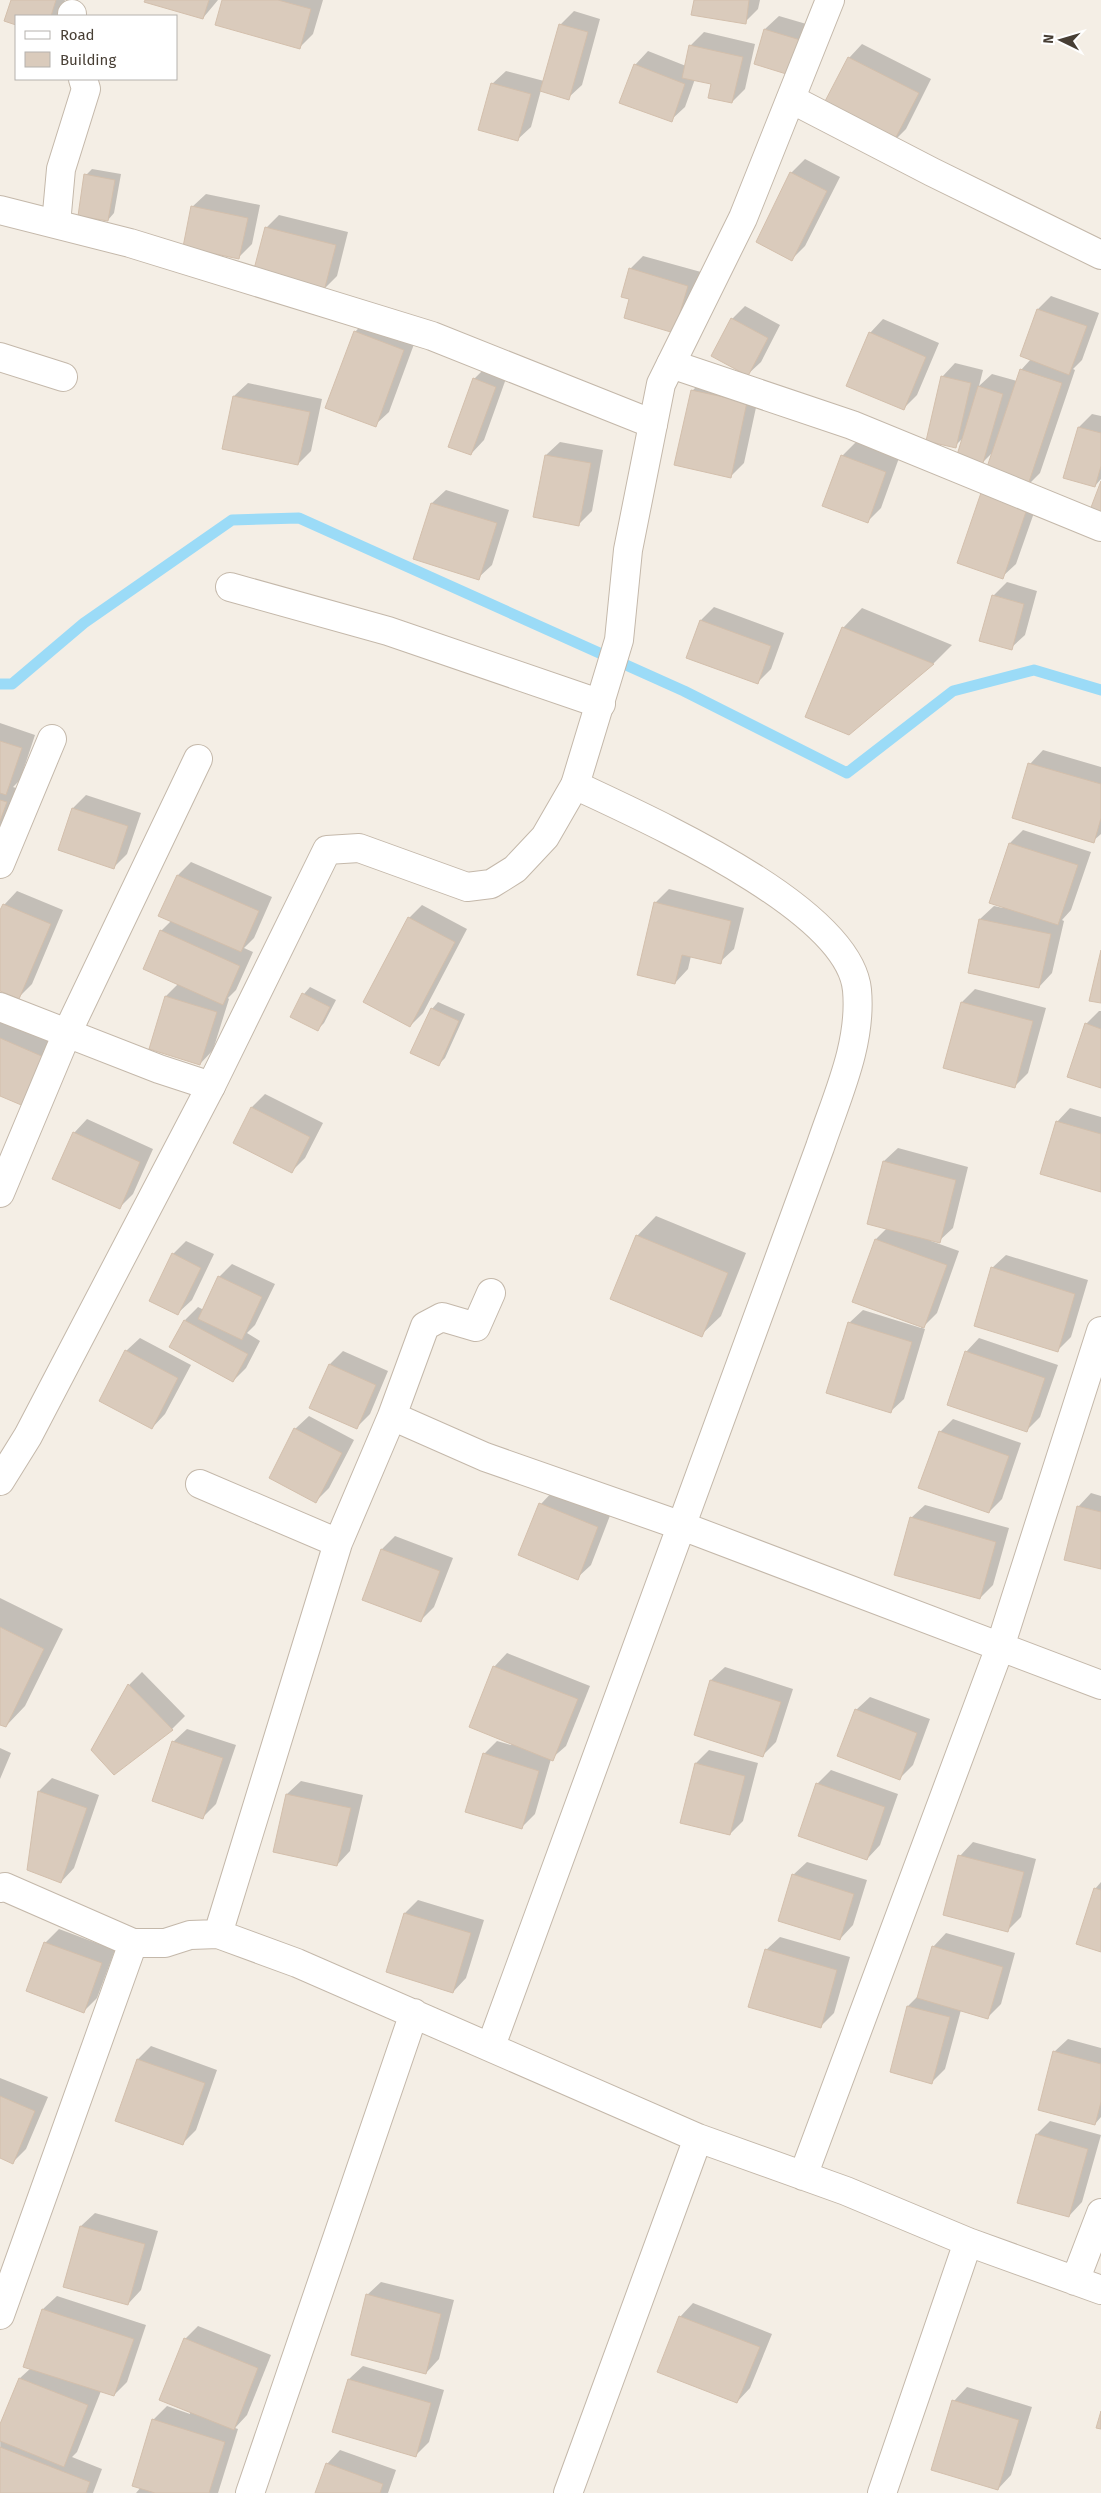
<svg xmlns="http://www.w3.org/2000/svg" width="1101" height="2493" viewBox="0 0 1101 2493" font-family="'Fira Sans',sans-serif">
	<style>
		.shadow { fill: #0003 }
		.lines { fill: none; stroke-linecap: round; stroke-linejoin: round }
		.stream { stroke: #9bdbf7; stroke-width: 11 }
		.building { fill: #dacbbc; stroke: #d3bfac }
		.minor-casing { stroke: #c4b8aa; stroke-width: 30 }
		.tertiary-casing { stroke: #c4b8aa; stroke-width: 30 }
		.minor { stroke: #fff; stroke-width: 28 }
		.tertiary { stroke: #fff; stroke-width: 28 }
	</style>
	<rect width="100%" height="100%" fill="#f4eee5"/>
	<path class="shadow" d="M 12,0 L 65,0 L 59,16 L 16,16 L 16,24 L 5,20 Z
		M 146,0 L 218,0 L 203,18 Z
		M 223,0 L 323,0 L 313,34 L 300,47 Z
		M 695,0 L 760,0 L 758,9 L 745,22 Z
		M 574,11 L 600,19 L 582,85 L 568,98 L 541,90 L 531,127 L 517,140 L 492,84 L 506,71 L 544,81 L 560,25 Z
		M 779,16 L 820,28 L 796,76 L 755,63 L 765,29 Z
		M 704,32 L 755,44 L 745,89 L 732,102 L 712,83 L 695,79 L 685,107 L 671,120 L 635,65 L 648,51 L 686,66 L 691,45 Z
		M 862,44 L 931,79 L 906,129 L 893,142 L 849,58 Z
		M 805,159 L 840,177 L 805,246 L 792,259 L 791,173 Z
		M 92,169 L 121,174 L 114,213 L 108,220 L 86,175 Z
		M 206,194 L 260,205 L 252,244 L 239,257 L 192,207 Z
		M 279,215 L 348,232 L 337,276 L 324,289 L 266,228 Z
		M 643,256 L 701,272 L 674,332 L 631,298 L 630,269 Z
		M 1051,296 L 1099,313 L 1082,360 L 1073,369 L 1075,370 L 1040,473 L 1028,485 L 1042,490 L 1016,564 L 1002,577 L 984,488 L 994,451 L 983,462 L 963,438 L 955,446 L 942,377 L 955,363 L 983,370 L 979,386 L 992,374 L 1017,381 L 1021,370 L 1031,359 L 1038,309 Z
		M 745,306 L 780,325 L 761,362 L 747,375 L 732,319 Z
		M 368,318 L 417,336 L 389,412 L 375,425 L 355,332 Z
		M 883,319 L 939,343 L 917,395 L 903,409 L 870,333 Z
		M 487,366 L 508,373 L 484,440 L 471,454 L 474,379 Z
		M 706,377 L 760,389 L 744,463 L 730,477 L 692,391 Z
		M 248,383 L 322,399 L 311,451 L 298,464 L 223,448 L 234,396 Z
		M 1092,414 L 1101,416 L 1101,479 L 1095,486 L 1079,427 Z
		M 560,442 L 603,450 L 592,511 L 578,525 L 546,455 Z
		M 856,442 L 899,458 L 881,508 L 868,521 L 842,456 Z
		M 446,490 L 509,510 L 492,565 L 478,578 L 415,558 L 432,503 Z
		M 1007,582 L 1037,591 L 1025,635 L 1011,648 L 993,596 Z
		M 714,607 L 784,633 L 771,669 L 758,682 L 701,620 Z
		M 862,608 L 952,645 L 933,664 L 843,628 Z
		M 0,723 L 35,735 L 20,780 L 13,787 L 19,789 L 0,832 Z
		M 1043,750 L 1101,767 L 1101,834 L 1093,841 L 1030,764 Z
		M 86,795 L 141,813 L 127,854 L 114,867 L 59,849 L 73,808 Z
		M 1023,830 L 1091,852 L 1071,910 L 1062,920 L 1064,921 L 1052,973 L 1039,987 L 980,919 L 994,906 L 1003,908 L 1010,843 Z
		M 191,862 L 272,897 L 254,938 L 244,948 L 253,952 L 236,990 L 228,998 L 229,999 L 213,1050 L 200,1064 L 150,1048 L 166,996 L 179,983 L 145,968 L 161,931 L 171,921 L 160,916 L 178,875 Z
		M 669,889 L 744,908 L 734,949 L 720,962 L 691,956 L 688,969 L 675,983 L 655,903 Z
		M 17,891 L 63,910 L 32,984 L 19,997 L 0,990 L 0,913 L 4,905 Z
		M 422,905 L 467,929 L 423,1013 L 410,1026 L 409,918 Z
		M 310,987 L 336,1000 L 324,1023 L 318,1029 L 304,994 Z
		M 975,989 L 1046,1008 L 1028,1073 L 1015,1086 L 944,1067 L 962,1002 Z
		M 438,1002 L 465,1014 L 445,1058 L 438,1065 L 432,1009 Z
		M 1099,1011 L 1101,1011 L 1101,1087 L 1086,1024 Z
		M 0,1019 L 59,1045 L 0,1095 Z
		M 265,1094 L 323,1123 L 305,1158 L 292,1171 L 235,1143 L 252,1107 Z
		M 1070,1108 L 1101,1117 L 1101,1191 L 1057,1122 Z
		M 87,1119 L 153,1149 L 133,1194 L 120,1207 L 74,1133 Z
		M 898,1148 L 968,1167 L 953,1228 L 939,1241 L 931,1239 L 931,1241 L 959,1251 L 937,1313 L 922,1328 L 925,1329 L 904,1399 L 890,1412 L 849,1323 L 863,1310 L 921,1328 L 922,1326 L 854,1301 L 876,1239 L 887,1228 L 869,1223 L 884,1161 Z
		M 656,1216 L 746,1253 L 721,1316 L 701,1335 L 637,1236 Z
		M 186,1241 L 214,1254 L 192,1300 L 178,1313 L 173,1254 Z
		M 1006,1255 L 1088,1280 L 1071,1337 L 1058,1350 L 992,1268 Z
		M 232,1264 L 275,1284 L 255,1325 L 247,1333 L 260,1341 L 246,1368 L 233,1381 L 185,1320 L 198,1307 L 204,1310 L 219,1277 Z
		M 140,1338 L 191,1365 L 165,1414 L 152,1428 L 126,1351 Z
		M 979,1338 L 1058,1365 L 1040,1417 L 1026,1431 L 966,1352 Z
		M 343,1351 L 388,1371 L 370,1414 L 356,1428 L 330,1364 Z
		M 309,1416 L 354,1440 L 329,1488 L 316,1501 L 295,1429 Z
		M 953,1419 L 1021,1443 L 1002,1499 L 989,1512 L 940,1432 Z
		M 554,1490 L 611,1513 L 591,1565 L 577,1578 L 541,1504 Z
		M 1091,1493 L 1101,1496 L 1101,1568 L 1078,1507 Z
		M 925,1505 L 1009,1528 L 993,1585 L 980,1598 L 911,1518 Z
		M 395,1536 L 453,1558 L 434,1607 L 420,1621 L 363,1599 L 382,1549 Z
		M 0,1598 L 63,1629 L 25,1706 L 6,1726 L 0,1723 Z
		M 507,1653 L 590,1686 L 566,1746 L 551,1759 L 535,1814 L 521,1828 L 484,1754 L 497,1741 L 511,1745 L 512,1743 L 494,1667 Z
		M 725,1667 L 793,1689 L 776,1742 L 763,1755 L 695,1734 L 711,1680 Z
		M 142,1672 L 185,1716 L 172,1729 L 129,1685 Z
		M 870,1697 L 930,1719 L 913,1765 L 900,1778 L 856,1710 Z
		M 187,1729 L 236,1745 L 216,1804 L 203,1817 L 173,1742 Z
		M 0,1748 L 11,1753 L 0,1779 Z
		M 709,1750 L 758,1763 L 743,1821 L 730,1834 L 696,1763 Z
		M 831,1770 L 898,1794 L 880,1845 L 867,1859 L 799,1835 L 818,1783 Z
		M 52,1778 L 99,1795 L 74,1868 L 61,1882 L 39,1791 Z
		M 301,1781 L 363,1795 L 350,1851 L 337,1865 L 274,1851 L 287,1794 Z
		M 973,1842 L 1036,1859 L 1021,1917 L 1008,1930 L 960,1856 Z
		M 807,1862 L 867,1880 L 853,1925 L 840,1939 L 793,1875 Z
		M 1101,1882 L 1101,1951 L 1095,1889 Z
		M 418,1900 L 484,1920 L 466,1978 L 453,1992 L 387,1971 L 405,1913 Z
		M 59,1929 L 115,1950 L 97,1998 L 84,2011 L 28,1990 L 46,1942 Z
		M 946,1933 L 1015,1953 L 1001,2004 L 987,2018 L 961,2010 L 945,2069 L 932,2082 L 908,2006 L 919,1995 L 933,1947 Z
		M 780,1937 L 850,1957 L 834,2013 L 820,2027 L 766,1950 Z
		M 1068,2039 L 1101,2048 L 1101,2117 L 1095,2124 L 1054,2052 Z
		M 151,2046 L 217,2070 L 196,2130 L 183,2143 L 117,2120 L 138,2059 Z
		M 0,2078 L 48,2097 L 26,2149 L 13,2162 L 0,2157 Z
		M 1050,2121 L 1101,2135 L 1082,2202 L 1069,2216 L 1037,2134 Z
		M 95,2213 L 158,2231 L 141,2290 L 128,2304 L 81,2226 Z
		M 381,2282 L 454,2300 L 439,2359 L 426,2373 L 367,2295 Z
		M 57,2296 L 146,2325 L 127,2382 L 114,2395 L 101,2391 L 77,2452 L 72,2457 L 102,2469 L 93,2493 L 1,2493 L 0,2428 L 20,2378 L 31,2368 L 24,2366 L 43,2309 Z
		M 693,2303 L 772,2334 L 750,2388 L 737,2402 L 680,2317 Z
		M 198,2326 L 271,2355 L 247,2415 L 235,2428 L 238,2429 L 218,2493 L 136,2493 L 141,2487 L 153,2420 L 167,2406 L 190,2414 L 185,2339 Z
		M 363,2366 L 444,2390 L 429,2442 L 415,2456 L 349,2379 Z
		M 967,2387 L 1032,2407 L 1011,2475 L 998,2489 L 954,2401 Z
		M 340,2450 L 396,2470 L 388,2493 L 317,2493 L 327,2464 Z"/>
	<g class="lines">
		<path class="stream" d="M 0,684 L 12,684 L 84,623 L 232,520 L 299,518 L 684,691 L 847,773 L 953,691 L 1034,670 L 1101,690"/>
	</g>
	<path class="building" d="M 11,0 L 56,0 L 51,16 L 16,16 L 16,25 L 4,21 Z
		M 145,0 L 209,0 L 203,19 L 144,2 Z
		M 222,0 L 278,0 L 311,9 L 300,49 L 215,25 Z
		M 694,0 L 749,0 L 746,24 L 691,15 Z
		M 559,24 L 588,32 L 569,100 L 540,91 Z
		M 764,29 L 807,42 L 796,77 L 754,64 Z
		M 689,45 L 743,57 L 732,103 L 708,98 L 711,84 L 682,78 Z
		M 848,57 L 919,93 L 893,143 L 822,107 Z
		M 634,64 L 685,84 L 672,122 L 619,103 Z
		M 491,83 L 531,94 L 518,141 L 478,130 Z
		M 790,172 L 827,191 L 792,261 L 756,242 Z
		M 84,174 L 115,180 L 108,221 L 78,216 Z
		M 191,206 L 248,218 L 239,259 L 183,247 Z
		M 265,227 L 336,245 L 324,291 L 253,273 Z
		M 629,268 L 688,286 L 674,333 L 624,318 L 629,299 L 621,297 Z
		M 1037,309 L 1087,326 L 1069,375 L 1020,356 Z
		M 731,318 L 768,338 L 748,376 L 711,356 Z
		M 354,331 L 404,350 L 376,427 L 325,408 Z
		M 869,332 L 926,357 L 904,410 L 846,386 Z
		M 1020,369 L 1062,383 L 1027,488 L 985,473 Z
		M 941,376 L 971,383 L 956,448 L 926,441 Z
		M 473,378 L 496,387 L 471,455 L 448,447 Z
		M 978,386 L 1003,394 L 983,463 L 957,455 Z
		M 691,390 L 747,402 L 731,478 L 674,465 Z
		M 233,396 L 310,412 L 298,465 L 222,449 Z
		M 1078,427 L 1101,433 L 1101,466 L 1095,487 L 1063,478 Z
		M 545,455 L 591,463 L 579,526 L 533,517 Z
		M 841,455 L 886,472 L 868,523 L 822,506 Z
		M 1101,481 L 1101,514 L 1090,510 Z
		M 983,487 L 1029,503 L 1003,579 L 957,563 Z
		M 431,503 L 497,523 L 479,580 L 413,559 Z
		M 992,595 L 1024,604 L 1012,650 L 979,641 Z
		M 700,620 L 771,646 L 758,684 L 686,658 Z
		M 842,627 L 934,664 L 849,735 L 805,717 Z
		M 0,741 L 22,748 L 6,795 L 0,793 Z
		M 1028,763 L 1101,784 L 1101,818 L 1094,843 L 1012,818 Z
		M 0,800 L 7,802 L 0,821 Z
		M 72,808 L 128,826 L 114,869 L 58,850 Z
		M 1009,843 L 1078,865 L 1058,925 L 989,903 Z
		M 177,875 L 259,911 L 241,952 L 158,916 Z
		M 654,902 L 731,921 L 721,964 L 682,955 L 675,984 L 637,975 Z
		M 3,904 L 51,924 L 19,999 L 0,991 L 0,910 Z
		M 408,917 L 455,942 L 410,1027 L 363,1002 Z
		M 979,919 L 1051,934 L 1039,988 L 968,973 Z
		M 160,930 L 240,966 L 223,1005 L 143,969 Z
		M 1101,950 L 1101,1003 L 1089,1001 Z
		M 302,993 L 330,1007 L 318,1031 L 290,1017 Z
		M 165,996 L 217,1012 L 200,1065 L 149,1049 Z
		M 961,1002 L 1033,1021 L 1015,1088 L 943,1068 Z
		M 431,1008 L 459,1021 L 439,1066 L 410,1053 Z
		M 1085,1023 L 1101,1029 L 1101,1088 L 1067,1077 Z
		M 0,1038 L 46,1058 L 26,1107 L 0,1096 Z
		M 251,1107 L 310,1137 L 292,1173 L 233,1143 Z
		M 1056,1121 L 1101,1134 L 1101,1192 L 1040,1174 Z
		M 73,1132 L 140,1162 L 120,1209 L 52,1179 Z
		M 883,1161 L 956,1180 L 940,1243 L 867,1224 Z
		M 636,1235 L 728,1273 L 702,1337 L 610,1299 Z
		M 875,1239 L 947,1265 L 924,1328 L 852,1302 Z
		M 172,1253 L 201,1268 L 178,1315 L 149,1301 Z
		M 991,1267 L 1075,1294 L 1058,1352 L 974,1326 Z
		M 218,1276 L 262,1297 L 242,1340 L 198,1319 Z
		M 184,1320 L 248,1354 L 233,1382 L 169,1347 Z
		M 848,1322 L 912,1342 L 891,1413 L 826,1393 Z
		M 125,1350 L 178,1378 L 152,1429 L 99,1401 Z
		M 965,1351 L 1045,1378 L 1027,1432 L 947,1405 Z
		M 329,1364 L 376,1385 L 357,1429 L 309,1408 Z
		M 294,1428 L 342,1453 L 316,1503 L 269,1478 Z
		M 939,1431 L 1009,1456 L 989,1513 L 918,1488 Z
		M 539,1503 L 598,1527 L 578,1580 L 518,1555 Z
		M 1077,1506 L 1101,1512 L 1101,1569 L 1064,1560 Z
		M 910,1517 L 996,1542 L 980,1599 L 894,1575 Z
		M 381,1549 L 440,1571 L 421,1622 L 362,1600 Z
		M 0,1627 L 44,1649 L 6,1727 L 0,1725 Z
		M 493,1666 L 578,1699 L 553,1761 L 469,1727 Z
		M 710,1680 L 781,1702 L 763,1757 L 694,1735 Z
		M 128,1684 L 173,1730 L 114,1775 L 91,1750 Z
		M 855,1709 L 917,1733 L 900,1780 L 837,1756 Z
		M 172,1741 L 223,1758 L 203,1819 L 152,1801 Z
		M 483,1753 L 539,1771 L 522,1829 L 465,1812 Z
		M 695,1763 L 745,1776 L 730,1835 L 680,1823 Z
		M 816,1783 L 885,1807 L 867,1860 L 798,1836 Z
		M 38,1791 L 87,1808 L 61,1883 L 27,1870 Z
		M 286,1794 L 351,1808 L 337,1866 L 273,1852 Z
		M 958,1855 L 1024,1872 L 1008,1932 L 943,1915 Z
		M 792,1874 L 854,1894 L 840,1940 L 778,1921 Z
		M 1094,1888 L 1101,1890 L 1101,1952 L 1076,1944 Z
		M 404,1913 L 471,1933 L 453,1993 L 386,1972 Z
		M 44,1942 L 102,1963 L 84,2013 L 26,1991 Z
		M 932,1946 L 1003,1967 L 988,2019 L 917,1998 Z
		M 765,1949 L 837,1970 L 821,2028 L 748,2007 Z
		M 907,2006 L 950,2017 L 932,2084 L 890,2072 Z
		M 1053,2051 L 1101,2064 L 1101,2102 L 1095,2125 L 1038,2110 Z
		M 137,2059 L 205,2083 L 183,2145 L 115,2121 Z
		M 0,2096 L 35,2111 L 13,2164 L 0,2158 Z
		M 1036,2134 L 1088,2149 L 1069,2217 L 1017,2203 Z
		M 80,2226 L 145,2244 L 128,2305 L 63,2287 Z
		M 366,2294 L 441,2314 L 426,2374 L 351,2355 Z
		M 42,2309 L 134,2339 L 114,2396 L 23,2367 Z
		M 679,2316 L 760,2347 L 737,2403 L 657,2372 Z
		M 184,2338 L 258,2368 L 234,2430 L 159,2400 Z
		M 19,2378 L 88,2405 L 64,2467 L 0,2441 L 0,2424 Z
		M 348,2379 L 431,2403 L 416,2457 L 332,2432 Z
		M 952,2400 L 1019,2420 L 998,2490 L 931,2470 Z
		M 1101,2411 L 1101,2429 L 1096,2428 Z
		M 152,2419 L 225,2442 L 209,2493 L 155,2493 L 132,2486 Z
		M 0,2447 L 90,2482 L 86,2493 L 0,2493 Z
		M 326,2463 L 383,2484 L 380,2493 L 315,2493 Z"/>
	<g class="lines">
		<g class="minor-casing">
			<path id="minor" d="M 72,16 L 72,14
				M 791,99 L 932,172 L 1101,255
				M 0,210 L 130,243 L 432,336 L 653,424
				M 56,224 L 61,169 L 86,89 L 83,79
				M 0,357 L 63,377
				M 671,364 L 852,425 L 1101,527
				M 230,587 L 388,631 L 601,704
				M 0,864 L 52,739
				M 0,1007 L 159,1069 L 211,1086
				M 0,1193 L 67,1033 L 198,759
				M 392,1416 L 425,1326 L 442,1317 L 476,1327 L 491,1293
				M 200,1484 L 338,1543 L 392,1416 L 485,1457 L 682,1526 L 1101,1685
				M 0,1888 L 5,1887 L 133,1943 L 165,1943 L 190,1935 L 218,1934 L 297,1963 L 698,2138 L 846,2191 L 968,2242 L 1101,2290
				M 218,1934 L 338,1543
				M 491,2046 L 820,1147 C 837,1096 862,1044 857,990 C 849,907 644,818 575,785
				M 803,2176 L 1000,1647 L 1101,1331
				M 1075,2281 L 1101,2213
				M 0,2315 L 133,1943
				M 250,2493 L 414,2013
				M 568,2493 L 698,2138
				M 882,2493 L 968,2242"/>
		</g>
		<g class="tertiary-casing">
			<path id="tertiary" d="M 0,1481 L 28,1436 L 211,1086 L 327,850 L 359,848 L 467,887 L 491,884 L 515,869 L 545,837 L 575,785 L 619,640 L 628,550 L 661,384 L 743,218 L 830,0"/>
		</g>
		<use href="#minor" class="minor"/>
		<use href="#tertiary" class="tertiary"/>
	</g>
	<rect x="15" y="15" width="162" height="65" fill="#ffffff" stroke="#b5b2ae"/>
	<rect x="25" y="31" width="25" height="8" fill="#ffffff" stroke="#b5b2ae"/>
	<text x="60" y="40" font-size="15" fill="#473e34">Road</text>
	<rect x="25" y="52" width="25" height="15" fill="#dacbbc" stroke="#b5b2ae"/>
	<text x="60" y="65" font-size="15" fill="#473e34">Building</text>
	<g transform="translate(1061 40) rotate(275)" stroke="#ffffff" stroke-width="4" paint-order="stroke">
	<path d="M0-4L9 19L0 12L-9 19Z" fill="#473e34"/>
	<text y="-8" font-size="14" font-weight="bold" text-anchor="middle" fill="#473e34">N</text>
	</g>
</svg>
